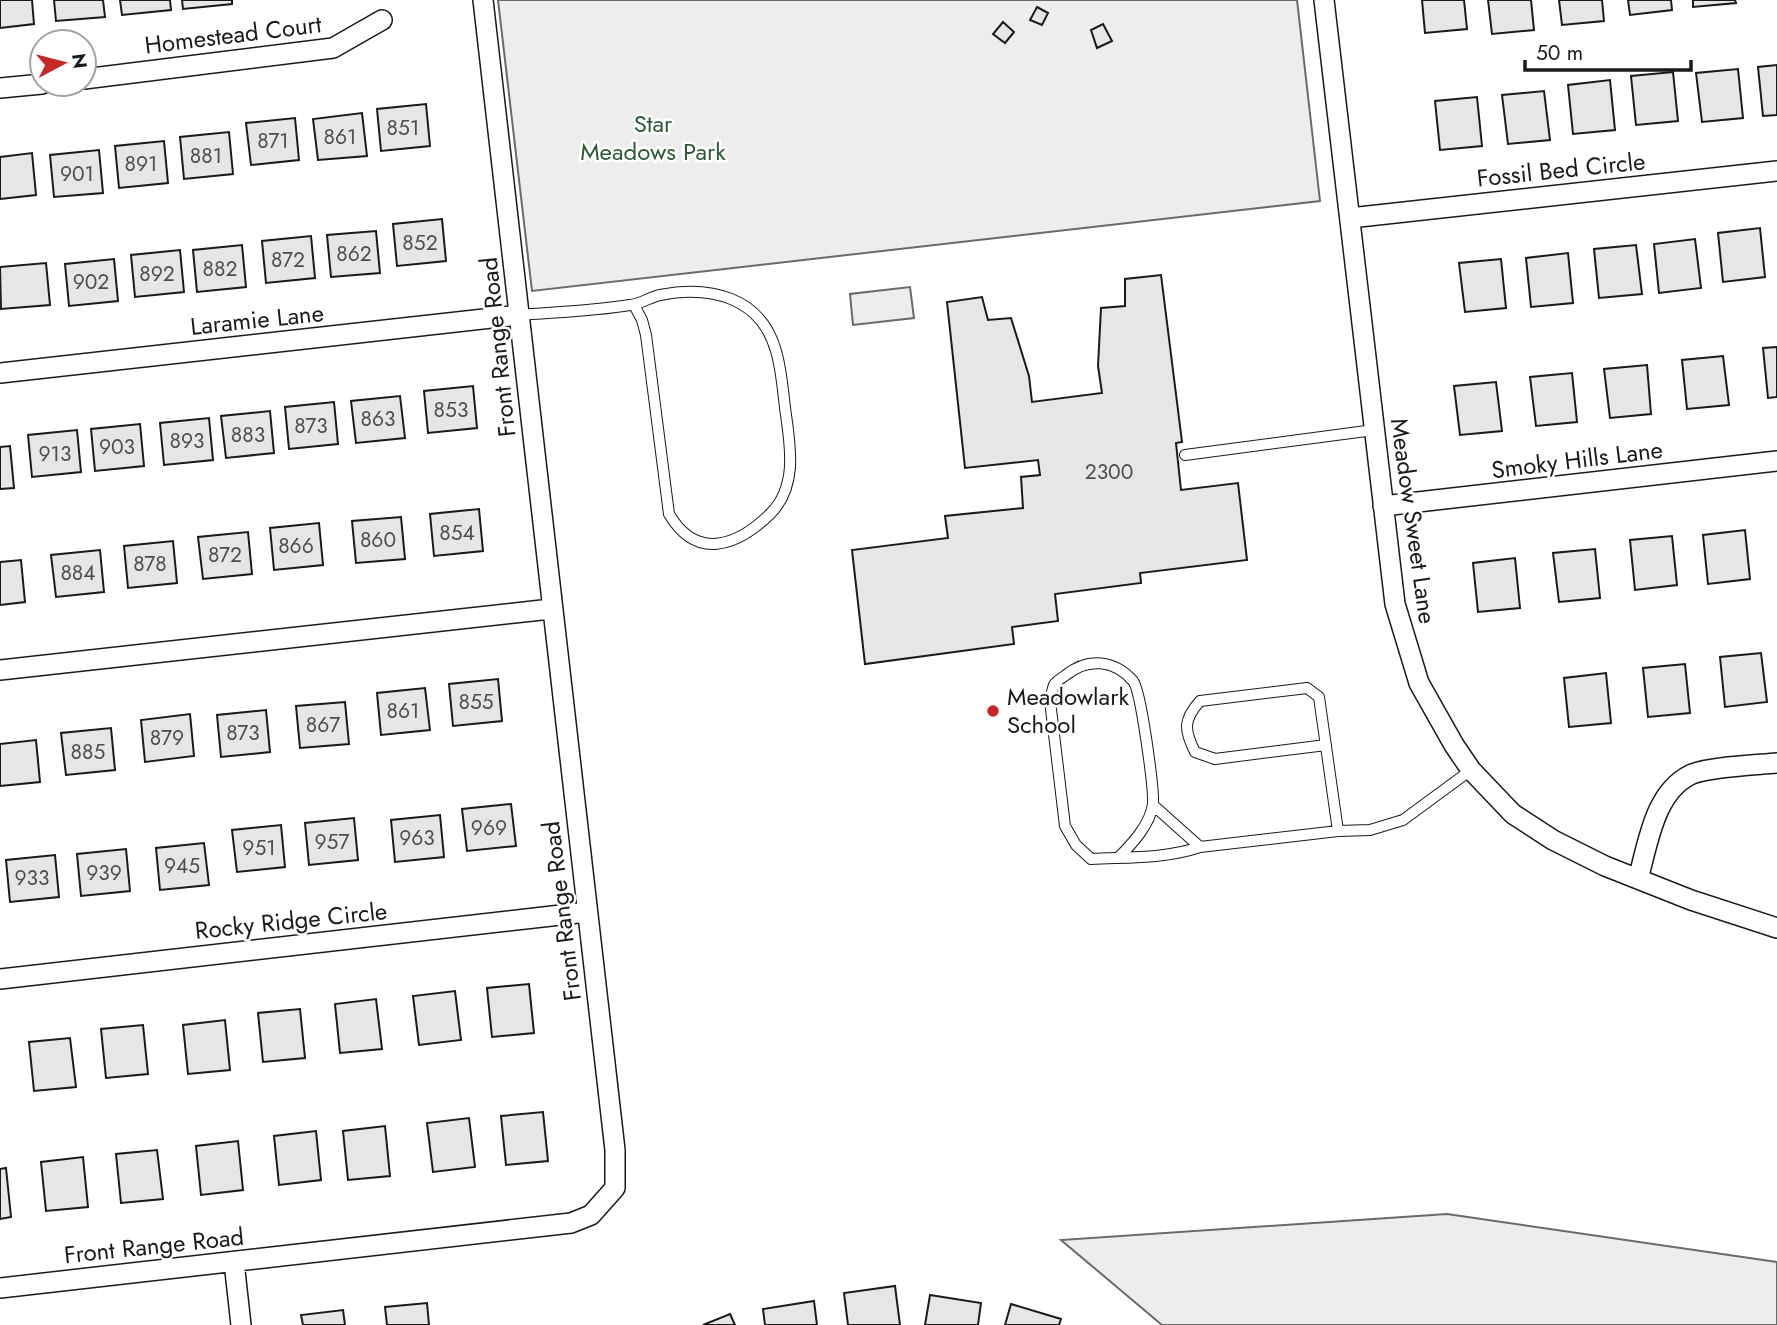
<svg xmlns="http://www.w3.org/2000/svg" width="1777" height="1325" viewBox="0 0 1777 1325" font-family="Jost,sans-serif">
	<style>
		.built { fill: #ededed; stroke: #6a6a6a; stroke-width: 2 }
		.building { fill: #e6e6e6; stroke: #1a1a1a; stroke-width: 2 }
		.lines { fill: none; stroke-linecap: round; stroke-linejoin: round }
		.lane-casing { stroke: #1a1a1a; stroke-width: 12 }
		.street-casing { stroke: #1a1a1a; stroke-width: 22 }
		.lane { stroke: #fff; stroke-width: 10 }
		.street { stroke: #fff; stroke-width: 19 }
		.poi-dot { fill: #c62828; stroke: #fff; stroke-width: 2.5 }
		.labels { text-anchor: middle; stroke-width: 5; stroke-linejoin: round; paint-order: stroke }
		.number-label { font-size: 21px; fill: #4d4d4d }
		.street-label { font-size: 24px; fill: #1a1a1a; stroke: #fff }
		.park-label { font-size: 24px; fill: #2b5a34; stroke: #fff }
		.poi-label { font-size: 24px; fill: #1a1a1a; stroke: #fff; text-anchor: start }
	</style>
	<rect width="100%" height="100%" fill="#fff"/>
	<path class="built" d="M 498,0 L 1297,0 L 1320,201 L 532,291 Z
		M 910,287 L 914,318 L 853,325 L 850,294 Z
		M 1447,1214 L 1777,1262 L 1777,1325 L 1162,1325 L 1061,1240 Z"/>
	<path class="building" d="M 0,0 L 32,0 L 34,24 L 0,28 Z
		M 54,0 L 103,0 L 105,17 L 56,21 Z
		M 120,0 L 170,0 L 171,10 L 122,15 Z
		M 182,0 L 232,0 L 232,4 L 183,9 Z
		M 1422,0 L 1464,0 L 1467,29 L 1425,33 Z
		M 1488,0 L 1531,0 L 1534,30 L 1492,34 Z
		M 1559,0 L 1602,0 L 1604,21 L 1562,25 Z
		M 1628,0 L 1671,0 L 1672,10 L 1630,15 Z
		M 1693,0 L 1735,0 L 1736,3 L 1693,7 Z
		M 1037,7 L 1048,13 L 1042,25 L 1030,20 Z
		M 1003,22 L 1014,32 L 1005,43 L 993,34 Z
		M 1103,24 L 1112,41 L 1097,48 L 1091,30 Z
		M 1777,65 L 1777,115 L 1763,116 L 1758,67 Z
		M 1738,69 L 1743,118 L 1702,122 L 1696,73 Z
		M 1673,72 L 1678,121 L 1636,125 L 1631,76 Z
		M 1610,80 L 1615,130 L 1573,134 L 1568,85 Z
		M 1544,91 L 1550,140 L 1508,144 L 1502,95 Z
		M 1477,97 L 1482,146 L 1440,150 L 1435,101 Z
		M 426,104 L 430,146 L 381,151 L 377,109 Z
		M 362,113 L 367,156 L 318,160 L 313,119 Z
		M 295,118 L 299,160 L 251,165 L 246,123 Z
		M 229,132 L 233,174 L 184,179 L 180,137 Z
		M 164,141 L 168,183 L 119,188 L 115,146 Z
		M 99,150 L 103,193 L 54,197 L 50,155 Z
		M 32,153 L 36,195 L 0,199 L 0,157 Z
		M 442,219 L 446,261 L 397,266 L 393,224 Z
		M 1760,228 L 1765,277 L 1723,282 L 1718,233 Z
		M 376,231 L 380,273 L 331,277 L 327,235 Z
		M 311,236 L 315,278 L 266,283 L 262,241 Z
		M 1695,239 L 1701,288 L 1659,293 L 1654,244 Z
		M 242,245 L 246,287 L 197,292 L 193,250 Z
		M 1636,245 L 1642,294 L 1599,298 L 1594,249 Z
		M 180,250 L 184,292 L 135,297 L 131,255 Z
		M 1568,253 L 1573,303 L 1531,307 L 1526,258 Z
		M 114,259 L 118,301 L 69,306 L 65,264 Z
		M 1501,259 L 1506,308 L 1465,312 L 1459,263 Z
		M 46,263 L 50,305 L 1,309 L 0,267 Z
		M 1161,275 L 1182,442 L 1176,443 L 1181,490 L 1238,483 L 1247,560 L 1140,573 L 1141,583 L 1055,594 L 1058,621 L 1012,627 L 1014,644 L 865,664 L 852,550 L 948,538 L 945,516 L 1023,508 L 1021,477 L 1040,475 L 1038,460 L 965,468 L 947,302 L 982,297 L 988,320 L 1011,318 L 1029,376 L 1032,402 L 1102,393 L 1098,366 L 1101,308 L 1125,306 L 1125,279 Z
		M 1777,347 L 1777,397 L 1768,398 L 1763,348 Z
		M 1723,356 L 1729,405 L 1687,409 L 1682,360 Z
		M 1647,365 L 1651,414 L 1610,418 L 1604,369 Z
		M 1572,373 L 1577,422 L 1536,426 L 1530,377 Z
		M 1496,382 L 1502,431 L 1460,435 L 1454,386 Z
		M 473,386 L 477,428 L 428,433 L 424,391 Z
		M 400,396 L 405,438 L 356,443 L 351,401 Z
		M 334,402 L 338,444 L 289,449 L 285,407 Z
		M 270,411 L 274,453 L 226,458 L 221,416 Z
		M 209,418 L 213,460 L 164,465 L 160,423 Z
		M 140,424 L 144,466 L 95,471 L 91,429 Z
		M 77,430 L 81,472 L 32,477 L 28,435 Z
		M 10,446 L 14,488 L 0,489 L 0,447 Z
		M 479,509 L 483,551 L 434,556 L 430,514 Z
		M 401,517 L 405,559 L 356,563 L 352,521 Z
		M 319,523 L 323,565 L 274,570 L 270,528 Z
		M 1745,530 L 1750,579 L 1708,584 L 1703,535 Z
		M 248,532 L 252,574 L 203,579 L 198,537 Z
		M 1672,536 L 1677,585 L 1635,590 L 1630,540 Z
		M 173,541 L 177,583 L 128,588 L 124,546 Z
		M 1595,549 L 1600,598 L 1559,602 L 1553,553 Z
		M 100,550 L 104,592 L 56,597 L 51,555 Z
		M 1515,558 L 1520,608 L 1478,612 L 1473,563 Z
		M 21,560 L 25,602 L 0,605 L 0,562 Z
		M 1761,653 L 1767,702 L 1725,707 L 1720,657 Z
		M 1685,664 L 1690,713 L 1648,717 L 1643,668 Z
		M 1606,673 L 1611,723 L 1569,727 L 1564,678 Z
		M 498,679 L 502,721 L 453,726 L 449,684 Z
		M 425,688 L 430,730 L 381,735 L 377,693 Z
		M 345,702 L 349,744 L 300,748 L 296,706 Z
		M 266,710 L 270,752 L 221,757 L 217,715 Z
		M 190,714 L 194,756 L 145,762 L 141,720 Z
		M 111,728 L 115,770 L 66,775 L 61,733 Z
		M 36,740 L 40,782 L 0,786 L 0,744 Z
		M 511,804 L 516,846 L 467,851 L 462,809 Z
		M 440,815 L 444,857 L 395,862 L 391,820 Z
		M 354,818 L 358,860 L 309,865 L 305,823 Z
		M 281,825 L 285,867 L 237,872 L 232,830 Z
		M 204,843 L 209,885 L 160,890 L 156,848 Z
		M 126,849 L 130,891 L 81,896 L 77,854 Z
		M 55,855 L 59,897 L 10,902 L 6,860 Z
		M 529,984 L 534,1033 L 492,1037 L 487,988 Z
		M 455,991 L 461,1040 L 419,1045 L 413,996 Z
		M 376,999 L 382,1049 L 340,1053 L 335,1004 Z
		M 300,1009 L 305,1058 L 263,1062 L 258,1013 Z
		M 225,1020 L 230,1070 L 188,1074 L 183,1025 Z
		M 143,1025 L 148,1074 L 106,1078 L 101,1029 Z
		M 70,1038 L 76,1087 L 34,1091 L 29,1042 Z
		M 543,1112 L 548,1161 L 506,1165 L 501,1116 Z
		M 469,1118 L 475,1167 L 433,1172 L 427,1123 Z
		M 385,1126 L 390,1176 L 348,1180 L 343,1131 Z
		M 316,1131 L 321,1180 L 279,1185 L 274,1136 Z
		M 238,1141 L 243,1190 L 201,1195 L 196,1146 Z
		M 157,1150 L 163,1199 L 121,1203 L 116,1154 Z
		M 83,1157 L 88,1207 L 46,1211 L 41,1162 Z
		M 6,1168 L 11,1217 L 0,1219 L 0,1169 Z
		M 895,1286 L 900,1325 L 848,1325 L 844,1293 Z
		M 930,1295 L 981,1303 L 978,1325 L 925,1325 Z
		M 814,1301 L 817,1325 L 765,1325 L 763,1309 Z
		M 427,1303 L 429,1325 L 387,1325 L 385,1307 Z
		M 1011,1304 L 1061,1319 L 1059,1325 L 1005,1325 Z
		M 343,1310 L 345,1325 L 303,1325 L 301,1315 Z
		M 730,1314 L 735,1325 L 703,1325 Z"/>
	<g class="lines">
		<g class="lane-casing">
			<path id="lane" d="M 519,315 C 556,312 594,311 630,305 C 641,304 650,297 660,295 C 710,285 761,297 776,351 C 782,371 783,394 786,415 C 791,449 797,489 769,515 C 736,547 696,560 669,514 L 646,335 L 642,320 L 634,305
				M 1185,455 L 1374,430
				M 1326,745 L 1215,759 L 1195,752 C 1184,730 1183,720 1200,701 L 1307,688 L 1319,697 L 1338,831
				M 1153,805 L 1200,847
				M 1118,858 C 1132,844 1150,825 1153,804 C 1154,789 1141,690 1133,681 C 1115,660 1088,657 1066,675 C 1062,678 1056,681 1054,685 C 1052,690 1051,697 1050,701 L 1065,826 L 1076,845 L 1091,859 C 1128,857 1164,859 1200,847 L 1338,831 L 1370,830 L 1403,820 L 1471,770"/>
		</g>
		<g class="street-casing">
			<path id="street" d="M 1324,0 L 1395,604 L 1419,683 L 1454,745 L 1471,770 L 1513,814 L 1553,840 L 1605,866 L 1691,900 L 1777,928
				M 84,79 L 333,48 L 382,20
				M 0,88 L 42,84
				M 1350,218 L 1777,171
				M 0,373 L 519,315
				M 1383,506 L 1777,461
				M 0,670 L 551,609
				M 1638,879 C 1648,844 1654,793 1690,775 C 1706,767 1757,765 1777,763
				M 0,979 L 587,912
				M 234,1262 L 241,1325
				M 0,1288 L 571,1223 L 591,1215 L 615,1188 L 615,1150 L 483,0"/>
		</g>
		<use href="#lane" class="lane"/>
		<use href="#street" class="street"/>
	</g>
	<circle class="poi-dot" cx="993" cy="711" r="7"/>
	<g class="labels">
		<g class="number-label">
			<text x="403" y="135">851</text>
			<text x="340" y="144">861</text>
			<text x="273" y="148">871</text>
			<text x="206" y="163">881</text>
			<text x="141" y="171">891</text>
			<text x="77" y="181">901</text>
			<text x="420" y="250">852</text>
			<text x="354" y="261">862</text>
			<text x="288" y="267">872</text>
			<text x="220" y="276">882</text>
			<text x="157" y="281">892</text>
			<text x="91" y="289">902</text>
			<text x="451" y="417">853</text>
			<text x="378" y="426">863</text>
			<text x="311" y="433">873</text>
			<text x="248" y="442">883</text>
			<text x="187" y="448">893</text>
			<text x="117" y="454">903</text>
			<text x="55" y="461">913</text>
			<text x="1109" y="479">2300</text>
			<text x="457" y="540">854</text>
			<text x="378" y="547">860</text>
			<text x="296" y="553">866</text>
			<text x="225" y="562">872</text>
			<text x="150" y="571">878</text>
			<text x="78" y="580">884</text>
			<text x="476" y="709">855</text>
			<text x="403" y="718">861</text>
			<text x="323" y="732">867</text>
			<text x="243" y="740">873</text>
			<text x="167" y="745">879</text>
			<text x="88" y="759">885</text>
			<text x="489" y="835">969</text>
			<text x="417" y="845">963</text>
			<text x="332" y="849">957</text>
			<text x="259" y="855">951</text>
			<text x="182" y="873">945</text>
			<text x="104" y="880">939</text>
			<text x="32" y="885">933</text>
		</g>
		<g class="street-label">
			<text transform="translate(233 35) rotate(-7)" y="8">Homestead Court</text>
			<text transform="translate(1561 170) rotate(-6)" y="8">Fossil Bed Circle</text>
			<text transform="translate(257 320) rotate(-6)" y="8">Laramie Lane</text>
			<text transform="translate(498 347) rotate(-96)" y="8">Front Range Road</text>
			<text transform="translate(1577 460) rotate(-7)" y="8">Smoky Hills Lane</text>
			<text transform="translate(1413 521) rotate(82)" y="8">Meadow Sweet Lane</text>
			<text transform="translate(562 911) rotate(-97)" y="8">Front Range Road</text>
			<text transform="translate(291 921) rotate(-6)" y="8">Rocky Ridge Circle</text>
			<text transform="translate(154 1246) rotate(-6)" y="8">Front Range Road</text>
		</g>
		<g class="park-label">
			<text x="653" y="132">Star<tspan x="653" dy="28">Meadows Park</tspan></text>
		</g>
		<g class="poi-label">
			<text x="1007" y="705">Meadowlark<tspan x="1007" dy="28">School</tspan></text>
		</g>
	</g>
	<g transform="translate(63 63) rotate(83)"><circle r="33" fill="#ffffff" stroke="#a3a3a3" stroke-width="2"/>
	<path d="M0-5L12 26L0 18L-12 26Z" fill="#c62828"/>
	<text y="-10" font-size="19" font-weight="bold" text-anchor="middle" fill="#1a1a1a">N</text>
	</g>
	<path d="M1525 60v10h166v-10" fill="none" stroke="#1a1a1a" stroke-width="3.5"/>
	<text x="1536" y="60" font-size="21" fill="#1a1a1a" stroke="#ffffff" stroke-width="5" paint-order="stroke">50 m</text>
</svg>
